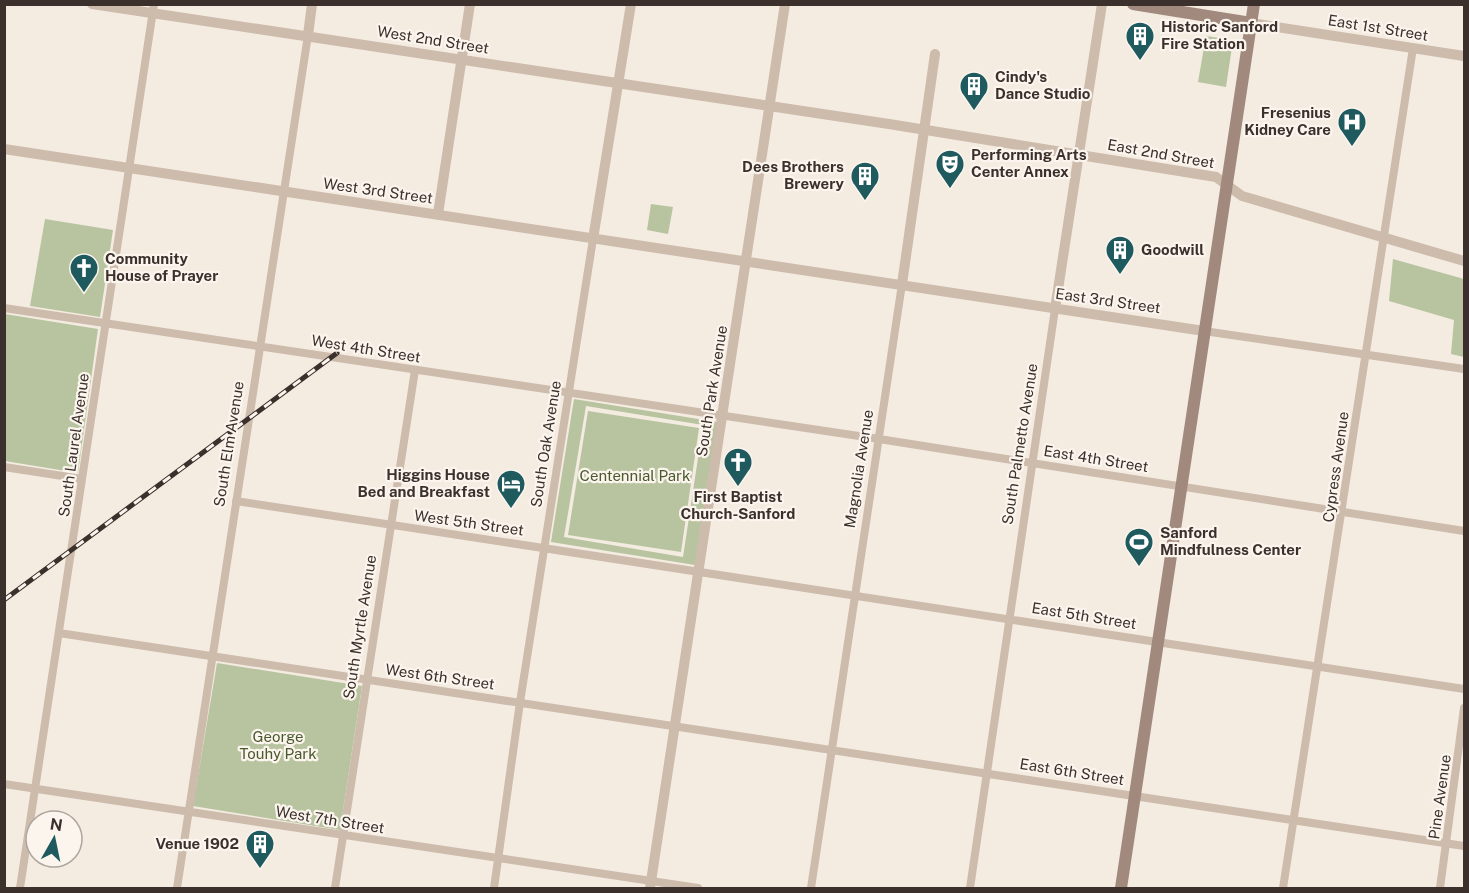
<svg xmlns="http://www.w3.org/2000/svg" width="1469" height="893" viewBox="0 0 1469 893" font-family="'Public Sans',sans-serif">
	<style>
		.green { fill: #b8c4a0; fill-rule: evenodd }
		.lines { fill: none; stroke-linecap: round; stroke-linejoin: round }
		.minor { stroke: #cdbbac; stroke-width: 8 }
		.tertiary { stroke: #cdbbac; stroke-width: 10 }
		.secondary { stroke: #a18a7d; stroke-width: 12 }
		.rail-casing { stroke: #3b302b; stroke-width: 5 }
		.rail { stroke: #fbf5ee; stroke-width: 3; stroke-dasharray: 9; stroke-linecap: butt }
		.labels { text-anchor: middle; stroke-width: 4.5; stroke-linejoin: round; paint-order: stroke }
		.poi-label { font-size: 15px; font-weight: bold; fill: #3b302b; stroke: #fbf5ee; text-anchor: start }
		.street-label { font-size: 15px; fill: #3b302b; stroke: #fbf5ee }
		.park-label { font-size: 15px; fill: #4a5a2e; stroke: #fbf5ee }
	</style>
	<rect width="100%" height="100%" fill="#f4ebe1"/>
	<path class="green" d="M 1206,36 L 1233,40 L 1226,87 L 1198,82 Z
		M 651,204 L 673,207 L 668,234 L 647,230 Z
		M 45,219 L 113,230 L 100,317 L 30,306 Z
		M 1393,259 L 1464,279 L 1464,357 L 1451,354 L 1454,320 L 1389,301 Z
		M 5,314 L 98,329 L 78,473 L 5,461 Z
		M 574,399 L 717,422 L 695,565 L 551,542 ZM 586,406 L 703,425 L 683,557 L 564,537 Z
		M 588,411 L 699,428 L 681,552 L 568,535 Z
		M 217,663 L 362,686 L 340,830 L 193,806 Z"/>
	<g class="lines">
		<path class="minor" d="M 4,308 L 879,439 L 1464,531
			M 1204,331 L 1464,369
			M 4,467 L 82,479
			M 236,501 L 1464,689
			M 59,633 L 1464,846
			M 4,784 L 698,888
			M 20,888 L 154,4
			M 177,888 L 308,35
			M 335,888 L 415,370
			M 494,888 L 520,702 L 593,239
			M 811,888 L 902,284
			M 970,888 L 1055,309
			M 1283,888 L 1413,48
			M 1440,888 L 1464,708"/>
		<path class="tertiary" d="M 92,4 L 889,124 L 1216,177 L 1242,196 L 1464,261
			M 1251,23 L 1464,56
			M 308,35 L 312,4
			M 4,149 L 1204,331
			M 438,214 L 470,4
			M 593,239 L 631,4
			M 902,284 L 935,54
			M 1055,309 L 1102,4
			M 650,888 L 785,4"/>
		<path class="secondary" d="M 1133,4 L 1251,23
			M 1121,888 L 1254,4"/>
		<g class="rail-casing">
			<path id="rail" d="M 4,600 L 337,353"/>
		</g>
		<use href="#rail" class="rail"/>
	</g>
	<defs>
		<g id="building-pin" transform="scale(1.5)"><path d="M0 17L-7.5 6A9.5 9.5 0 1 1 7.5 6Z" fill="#1f5a5e" stroke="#fbf5ee"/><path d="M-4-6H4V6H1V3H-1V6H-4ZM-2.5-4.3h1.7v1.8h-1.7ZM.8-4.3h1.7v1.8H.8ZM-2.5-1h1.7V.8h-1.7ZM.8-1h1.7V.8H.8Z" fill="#fff"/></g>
		<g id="hospital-pin" transform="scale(1.5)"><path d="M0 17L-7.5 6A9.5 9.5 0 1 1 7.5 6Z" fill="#1f5a5e" stroke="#fbf5ee"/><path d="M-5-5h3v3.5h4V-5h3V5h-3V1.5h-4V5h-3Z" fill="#fff"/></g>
		<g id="theatre-pin" transform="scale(1.5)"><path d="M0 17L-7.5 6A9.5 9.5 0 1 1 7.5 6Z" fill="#1f5a5e" stroke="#fbf5ee"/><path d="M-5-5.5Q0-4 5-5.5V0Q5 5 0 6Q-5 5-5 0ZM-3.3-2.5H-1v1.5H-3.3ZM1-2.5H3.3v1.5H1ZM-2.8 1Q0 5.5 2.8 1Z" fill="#fff"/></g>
		<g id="church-pin" transform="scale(1.5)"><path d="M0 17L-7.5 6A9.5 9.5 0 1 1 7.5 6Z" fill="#1f5a5e" stroke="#fbf5ee"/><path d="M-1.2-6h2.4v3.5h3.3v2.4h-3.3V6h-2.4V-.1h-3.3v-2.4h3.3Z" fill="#fff"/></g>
		<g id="hotel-pin" transform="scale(1.5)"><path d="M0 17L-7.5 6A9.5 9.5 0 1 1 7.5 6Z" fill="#1f5a5e" stroke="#fbf5ee"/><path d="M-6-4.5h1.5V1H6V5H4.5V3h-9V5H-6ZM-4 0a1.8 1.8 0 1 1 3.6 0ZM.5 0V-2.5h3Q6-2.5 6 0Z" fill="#fff"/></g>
		<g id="stadium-pin" transform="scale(1.5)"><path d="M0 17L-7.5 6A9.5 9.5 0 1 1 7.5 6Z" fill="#1f5a5e" stroke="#fbf5ee"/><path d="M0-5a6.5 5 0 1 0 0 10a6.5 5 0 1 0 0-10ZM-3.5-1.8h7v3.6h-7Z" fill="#fff"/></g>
	</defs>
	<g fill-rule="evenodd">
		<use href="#building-pin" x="1140" y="36"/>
		<use href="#building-pin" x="974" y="86"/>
		<use href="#hospital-pin" x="1352" y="122"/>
		<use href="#theatre-pin" x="950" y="164"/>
		<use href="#building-pin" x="865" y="176"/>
		<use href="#building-pin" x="1120" y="250"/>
		<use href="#church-pin" x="84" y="268"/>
		<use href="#church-pin" x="738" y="462"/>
		<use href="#hotel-pin" x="511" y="484"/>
		<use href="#stadium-pin" x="1139" y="542"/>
		<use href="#building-pin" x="260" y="844"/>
	</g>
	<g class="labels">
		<g class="poi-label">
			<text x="1161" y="32">Historic Sanford<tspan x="1161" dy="17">Fire Station</tspan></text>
			<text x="995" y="82">Cindy's<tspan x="995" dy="17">Dance Studio</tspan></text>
			<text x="1331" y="118" text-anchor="end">Fresenius<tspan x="1331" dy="17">Kidney Care</tspan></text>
			<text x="971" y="160">Performing Arts<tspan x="971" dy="17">Center Annex</tspan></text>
			<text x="844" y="172" text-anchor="end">Dees Brothers<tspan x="844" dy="17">Brewery</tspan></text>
			<text x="1141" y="255">Goodwill</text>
			<text x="105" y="264">Community<tspan x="105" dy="17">House of Prayer</tspan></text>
			<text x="490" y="480" text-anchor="end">Higgins House<tspan x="490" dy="17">Bed and Breakfast</tspan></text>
			<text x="738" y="502" text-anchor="middle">First Baptist<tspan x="738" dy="17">Church-Sanford</tspan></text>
			<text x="1160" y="538">Sanford<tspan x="1160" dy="17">Mindfulness Center</tspan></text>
			<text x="239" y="849" text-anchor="end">Venue 1902</text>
		</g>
		<g class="street-label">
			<text transform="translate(1378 28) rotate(9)" y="5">East 1st Street</text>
			<text transform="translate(433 40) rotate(9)" y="5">West 2nd Street</text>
			<text transform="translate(1161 154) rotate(10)" y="5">East 2nd Street</text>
			<text transform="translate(378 191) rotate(8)" y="5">West 3rd Street</text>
			<text transform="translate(1108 301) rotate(8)" y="5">East 3rd Street</text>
			<text transform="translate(366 349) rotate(9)" y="5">West 4th Street</text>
			<text transform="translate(712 391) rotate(-81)" y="5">South Park Avenue</text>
			<text transform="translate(229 444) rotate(-81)" y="5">South Elm Avenue</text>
			<text transform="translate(546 444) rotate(-81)" y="5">South Oak Avenue</text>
			<text transform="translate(1020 444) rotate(-81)" y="5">South Palmetto Avenue</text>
			<text transform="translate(74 445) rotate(-82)" y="5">South Laurel Avenue</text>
			<text transform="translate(1096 459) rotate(9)" y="5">East 4th Street</text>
			<text transform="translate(1336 467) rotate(-82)" y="5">Cypress Avenue</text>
			<text transform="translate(859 469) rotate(-81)" y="5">Magnolia Avenue</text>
			<text transform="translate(469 523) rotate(8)" y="5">West 5th Street</text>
			<text transform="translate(1084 616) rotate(9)" y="5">East 5th Street</text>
			<text transform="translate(360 627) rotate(-81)" y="5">South Myrtle Avenue</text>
			<text transform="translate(440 677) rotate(8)" y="5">West 6th Street</text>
			<text transform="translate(1072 772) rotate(9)" y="5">East 6th Street</text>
			<text transform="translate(1440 797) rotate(-82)" y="5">Pine Avenue</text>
			<text transform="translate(330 820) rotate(9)" y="5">West 7th Street</text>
		</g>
		<g class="park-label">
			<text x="635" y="481">Centennial Park</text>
			<text x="278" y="742">George<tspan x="278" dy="17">Touhy Park</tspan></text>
		</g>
	</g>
	<rect width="1469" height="893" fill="none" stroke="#3b302b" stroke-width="12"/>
	<g transform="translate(54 839) rotate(9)"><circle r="28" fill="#fbf5ee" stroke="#aea6a0" stroke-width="1.5"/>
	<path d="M0-4.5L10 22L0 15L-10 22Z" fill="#1f5a5e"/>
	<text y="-9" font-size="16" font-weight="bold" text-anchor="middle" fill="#3b302b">N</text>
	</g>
</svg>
